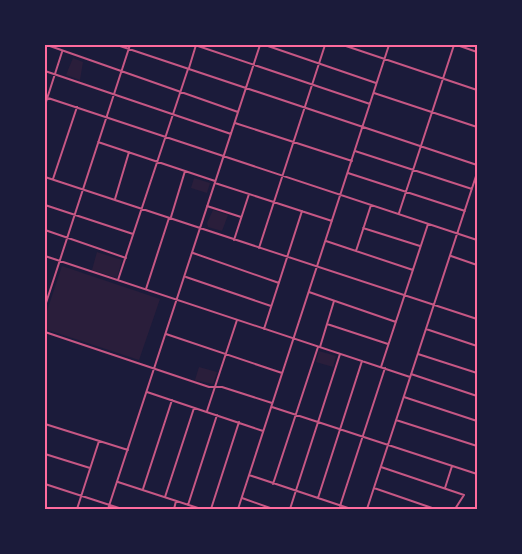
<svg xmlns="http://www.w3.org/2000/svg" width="522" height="554" viewBox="0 0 522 554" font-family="'Asap Condensed',sans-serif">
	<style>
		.green { fill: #2a1e3b }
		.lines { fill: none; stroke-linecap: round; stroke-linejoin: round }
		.minor { stroke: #c65784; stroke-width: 2 }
		.neatline { fill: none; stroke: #ff6b9d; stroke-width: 2 }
	</style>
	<rect width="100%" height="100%" fill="#1b1b3a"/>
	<path class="green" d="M 73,58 L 83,62 L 80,80 L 66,75 Z
		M 194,178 L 210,183 L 207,193 L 191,188 Z
		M 213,210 L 228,215 L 222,231 L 208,227 L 207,223 Z
		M 97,252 L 122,260 L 117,278 L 92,270 Z
		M 62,266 L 160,299 L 139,360 L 45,329 L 45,317 Z
		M 319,351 L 336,356 L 333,367 L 316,362 Z
		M 199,367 L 217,372 L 213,384 L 195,380 Z"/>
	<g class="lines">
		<path class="minor" d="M 47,45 L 238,112
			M 117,45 L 477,165
			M 195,45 L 370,104
			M 265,45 L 376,83
			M 343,45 L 477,90
			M 457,45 L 477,52
			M 189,68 L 196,45
			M 45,71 L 231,134
			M 374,93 L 477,127
			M 45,97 L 477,240
			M 45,105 L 62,52
			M 235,123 L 352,161
			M 98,142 L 215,181
			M 355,151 L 472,189
			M 348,173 L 465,211
			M 45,177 L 477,319
			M 53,179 L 77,107
			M 215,183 L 332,221
			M 115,199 L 129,152
			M 45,205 L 133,234
			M 207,206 L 241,217
			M 399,213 L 454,45
			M 171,217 L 185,171
			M 363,228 L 420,246
			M 45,230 L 126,258
			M 234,240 L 249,194
			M 326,241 L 413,270
			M 259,248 L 325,45
			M 356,251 L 371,205
			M 193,253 L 279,283
			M 45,256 L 410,377
			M 451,256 L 477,265
			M 186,277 L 271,306
			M 118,280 L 188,69
			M 146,289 L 169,218
			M 309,292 L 396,322
			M 45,306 L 130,45
			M 327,324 L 388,344
			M 264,329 L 302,211
			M 426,329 L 477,346
			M 45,332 L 209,387 L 222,387 L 272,403
			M 166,334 L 282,373
			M 320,347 L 334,301
			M 418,354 L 477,373
			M 381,367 L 428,224
			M 411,374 L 477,396
			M 147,392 L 263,431
			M 404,397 L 477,421
			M 272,407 L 477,474
			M 207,411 L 237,320
			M 396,420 L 477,446
			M 45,424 L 128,450
			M 45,454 L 90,468
			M 381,467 L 464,495 L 455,509
			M 249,475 L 351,509
			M 118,482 L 201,509
			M 45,484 L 122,509
			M 273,484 L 318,347
			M 374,488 L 435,509
			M 445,488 L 452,466
			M 143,489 L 172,400
			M 165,497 L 194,408
			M 242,498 L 273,509
			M 318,498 L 362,361
			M 188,505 L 217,415
			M 340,506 L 385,368
			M 77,509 L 99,441
			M 108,509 L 260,45
			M 174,509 L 176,501
			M 211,509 L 239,422
			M 238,509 L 389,45
			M 290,509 L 340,354
			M 367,509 L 477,173"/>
	</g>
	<rect width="522" height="554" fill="none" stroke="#1b1b3a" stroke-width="93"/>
	<rect x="46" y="46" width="430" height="462" class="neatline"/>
</svg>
